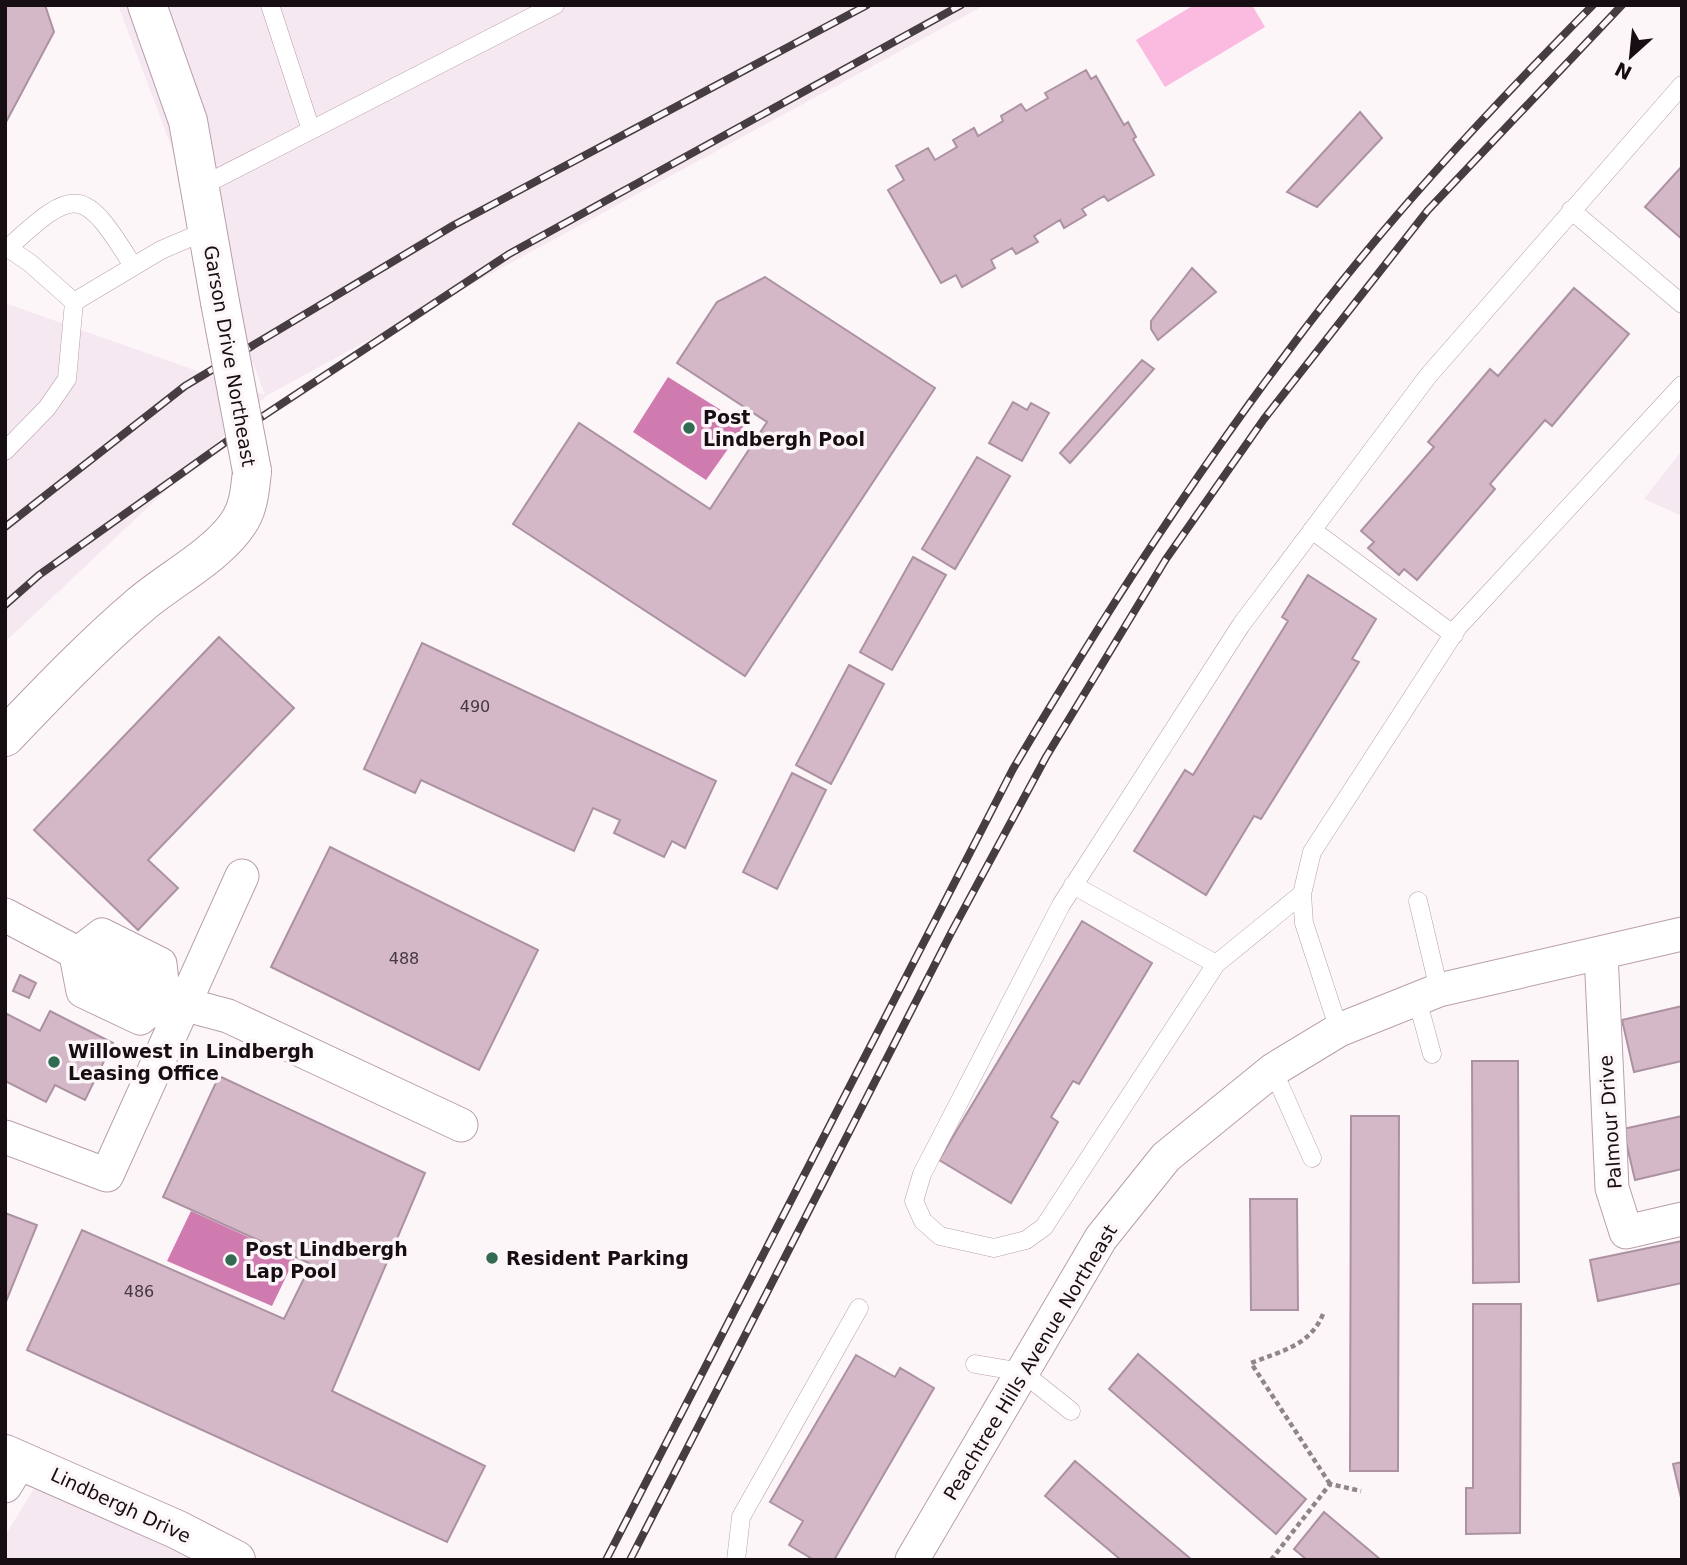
<svg xmlns="http://www.w3.org/2000/svg" width="1687" height="1565" viewBox="0 0 1687 1565" font-family="'DejaVu Sans',sans-serif">
	<style>
		.built { fill: #f6e8f0 }
		.green { fill: #fbbbe1 }
		.water { fill: #d07bb0 }
		.building { fill: #d4b8c8; stroke: #ac92a1; stroke-width: 2 }
		.lines { fill: none; stroke-linecap: round; stroke-linejoin: round }
		.service-casing { stroke: #b99ead; stroke-width: 19 }
		.minor-casing { stroke: #b99ead; stroke-width: 35 }
		.secondary-casing { stroke: #b99ead; stroke-width: 40 }
		.path { stroke: #8e868a; stroke-width: 4.5; stroke-dasharray: 5 3.5; stroke-linecap: butt }
		.service { stroke: #fff; stroke-width: 18 }
		.minor { stroke: #fff; stroke-width: 33 }
		.secondary { stroke: #fff; stroke-width: 38 }
		.rail-casing { stroke: #463d42; stroke-width: 8 }
		.rail { stroke: #fcf6f9; stroke-width: 5; stroke-dasharray: 16; stroke-linecap: butt }
		.secondary-bridge-casing { stroke: #b99ead; stroke-width: 40; stroke-linecap: butt }
		.secondary-bridge { stroke: #fff; stroke-width: 38 }
		.poi-dot { fill: #326a52; stroke: #fcf6f9; stroke-width: 2.5 }
		.labels { text-anchor: middle; stroke-width: 7; stroke-linejoin: round; paint-order: stroke }
		.number-label { font-size: 16px; fill: #463840 }
		.street-label { font-size: 19px; fill: #170e13; stroke: #fcf6f9 }
		.poi-label { font-size: 19px; font-weight: bold; fill: #170e13; stroke: #fcf6f9; text-anchor: start }
	</style>
	<rect width="100%" height="100%" fill="#fcf6f9"/>
	<path class="built" d="M 118,5 L 985,5 L 266,396 L 5,642 L 5,303 L 265,395 Z
		M 1682,450 L 1682,516 L 1644,499 Z
		M 43,1474 L 207,1560 L 5,1560 L 5,1536 Z"/>
	<path class="green" d="M 1194,5 L 1252,5 L 1265,27 L 1165,87 L 1136,40 Z"/>
	<path class="water" d="M 668,377 L 745,425 L 706,480 L 633,432 Z
		M 191,1211 L 295,1258 L 272,1306 L 167,1261 Z"/>
	<path class="building" d="M 5,5 L 45,5 L 54,32 L 5,124 Z
		M 1086,70 L 1091,79 L 1096,76 L 1124,125 L 1128,122 L 1136,137 L 1133,139 L 1154,175 L 1108,201 L 1104,196 L 1082,209 L 1086,215 L 1064,228 L 1060,220 L 1034,236 L 1038,242 L 1016,254 L 1012,248 L 991,260 L 995,268 L 962,287 L 956,275 L 941,283 L 888,190 L 904,180 L 896,166 L 928,148 L 935,160 L 957,147 L 953,140 L 974,128 L 978,136 L 1003,121 L 1001,116 L 1021,104 L 1026,111 L 1048,98 L 1045,93 Z
		M 1360,112 L 1382,138 L 1317,207 L 1287,192 Z
		M 1682,166 L 1682,239 L 1645,207 Z
		M 1192,268 L 1216,292 L 1158,340 L 1151,329 L 1151,321 Z
		M 765,277 L 935,388 L 745,676 L 513,524 L 579,423 L 710,509 L 767,422 L 677,363 L 717,302 Z
		M 1574,288 L 1629,334 L 1552,426 L 1545,420 L 1490,484 L 1495,489 L 1417,580 L 1404,569 L 1399,575 L 1368,548 L 1374,542 L 1361,531 L 1434,447 L 1428,442 L 1490,369 L 1498,376 Z
		M 1142,360 L 1154,369 L 1070,463 L 1060,453 Z
		M 1013,402 L 1027,410 L 1031,403 L 1049,413 L 1022,461 L 989,443 Z
		M 977,457 L 1010,476 L 955,569 L 922,549 Z
		M 913,557 L 946,575 L 892,670 L 860,652 Z
		M 1308,575 L 1376,619 L 1352,659 L 1359,662 L 1261,819 L 1254,816 L 1206,895 L 1134,851 L 1185,770 L 1193,775 L 1288,621 L 1282,617 Z
		M 219,637 L 294,708 L 148,860 L 178,888 L 138,930 L 34,830 Z
		M 422,643 L 716,781 L 685,848 L 672,841 L 664,857 L 614,833 L 620,820 L 593,808 L 574,851 L 421,780 L 415,793 L 364,769 Z
		M 849,665 L 884,684 L 831,784 L 796,765 Z
		M 792,773 L 826,790 L 777,889 L 743,872 Z
		M 330,847 L 538,950 L 479,1070 L 271,967 Z
		M 1082,921 L 1152,963 L 1079,1084 L 1073,1081 L 1051,1117 L 1058,1122 L 1011,1203 L 939,1160 Z
		M 20,975 L 36,983 L 29,998 L 13,991 Z
		M 1682,1006 L 1682,1061 L 1634,1072 L 1622,1020 Z
		M 50,1011 L 113,1043 L 85,1100 L 55,1085 L 46,1102 L 5,1081 L 5,1013 L 40,1031 Z
		M 1472,1061 L 1518,1061 L 1519,1282 L 1473,1283 Z
		M 219,1076 L 425,1173 L 332,1391 L 485,1466 L 447,1542 L 27,1350 L 82,1230 L 284,1319 L 311,1264 L 163,1197 Z
		M 1351,1116 L 1399,1116 L 1398,1471 L 1350,1471 Z
		M 1682,1116 L 1682,1169 L 1635,1180 L 1623,1129 Z
		M 1250,1199 L 1297,1199 L 1298,1310 L 1251,1310 Z
		M 5,1213 L 37,1225 L 5,1304 Z
		M 1682,1241 L 1682,1283 L 1598,1301 L 1590,1260 Z
		M 1473,1304 L 1521,1304 L 1520,1533 L 1466,1534 L 1466,1488 L 1473,1488 Z
		M 1138,1354 L 1306,1499 L 1276,1534 L 1109,1389 Z
		M 856,1355 L 895,1377 L 900,1368 L 934,1388 L 834,1560 L 814,1560 L 789,1545 L 803,1521 L 770,1502 Z
		M 1075,1461 L 1192,1560 L 1121,1560 L 1045,1496 Z
		M 1682,1462 L 1682,1502 L 1673,1464 Z
		M 1324,1512 L 1381,1560 L 1307,1560 L 1294,1549 Z"/>
	<g class="lines">
		<g class="service-casing">
			<path id="service" d="M 270,5 L 311,130
				M 200,187 L 555,5
				M 1571,210 L 1682,304
				M 5,246 L 30,263 L 74,302
				M 8,248 C 76,185 84,187 133,266
				M 74,302 L 161,250 L 208,230
				M 5,451 L 47,408 L 67,379 L 74,302
				M 1312,530 L 1454,635
				M 1073,885 L 1216,964
				M 1302,894 L 1216,964 L 1044,1227 L 1026,1240 L 994,1248 L 940,1236 L 923,1221 L 914,1201 L 922,1174 L 1061,905 L 1241,625 L 1428,376 L 1682,85
				M 1418,901 L 1439,990
				M 1417,999 L 1432,1054
				M 1339,1030 L 1304,923 L 1302,894 L 1312,852 L 1458,627 L 1682,385
				M 1273,1070 L 1312,1158
				M 975,1364 L 1022,1372 L 1071,1411
				M 736,1560 L 741,1517 L 859,1308"/>
		</g>
		<g class="minor-casing">
			<path id="minor" d="M 5,915 L 164,999 L 228,1016 L 461,1125
				M 1601,953 L 1612,1188 L 1626,1232 L 1682,1219
				M 76,955 L 102,935 L 160,964 L 164,999
				M 76,955 L 83,991 L 140,1018 L 164,999
				M 5,1137 L 107,1175 L 242,876
				M 5,1486 L 21,1460
				M 912,1560 L 1101,1238 L 1166,1157 L 1273,1070 L 1339,1030 L 1439,990 L 1682,934"/>
		</g>
		<g class="secondary-casing">
			<path id="secondary" d="M 147,5 L 188,121 L 220,302
				M 5,737 C 49,691 92,646 140,605 C 169,580 219,554 239,522 C 249,507 250,489 252,471
				M 5,1454 L 178,1530 L 236,1560"/>
		</g>
		<path class="path" d="M 1323,1314 C 1310,1346 1281,1351 1251,1363 L 1330,1484
			M 1271,1560 L 1330,1484 L 1361,1491"/>
		<use href="#service" class="service"/>
		<use href="#minor" class="minor"/>
		<use href="#secondary" class="secondary"/>
		<g class="rail-casing">
			<path id="rail" d="M 5,527 L 185,386 L 454,225 L 867,5
				M 5,605 L 39,575 L 251,424 L 509,254 L 961,5
				M 606,1560 L 1013,769 C 1097,626 1186,487 1286,354 C 1378,229 1484,115 1593,5
				M 630,1560 L 951,933 L 1046,757 L 1166,559 L 1264,419 L 1428,210 L 1622,5"/>
		</g>
		<use href="#rail" class="rail"/>
		<g class="secondary-bridge-casing">
			<path id="secondary-bridge" d="M 220,302 L 252,471"/>
		</g>
		<use href="#secondary-bridge" class="secondary-bridge"/>
	</g>
	<g class="poi-dot">
		<circle cx="689" cy="428" r="7"/>
		<circle cx="54" cy="1062" r="7"/>
		<circle cx="492" cy="1258" r="7"/>
		<circle cx="231" cy="1260" r="7"/>
	</g>
	<g class="labels">
		<g class="number-label">
			<text x="475" y="712">490</text>
			<text x="404" y="964">488</text>
			<text x="139" y="1297">486</text>
		</g>
		<g class="street-label">
			<text transform="translate(230 356) rotate(80)" y="7">Garson Drive Northeast</text>
			<text transform="translate(1610 1122) rotate(-94)" y="7">Palmour Drive</text>
			<text transform="translate(1030 1362) rotate(-59)" y="7">Peachtree Hills Avenue Northeast</text>
			<text transform="translate(121 1505) rotate(25)" y="7">Lindbergh Drive</text>
		</g>
		<g class="poi-label">
			<text x="703" y="424">Post<tspan x="703" dy="22">Lindbergh Pool</tspan></text>
			<text x="68" y="1058">Willowest in Lindbergh<tspan x="68" dy="22">Leasing Office</tspan></text>
			<text x="245" y="1256">Post Lindbergh<tspan x="245" dy="22">Lap Pool</tspan></text>
			<text x="506" y="1265">Resident Parking</text>
		</g>
	</g>
	<rect width="1687" height="1565" fill="none" stroke="#170e13" stroke-width="14"/>
	<g transform="translate(1631 56) rotate(207)" stroke="#fcf6f9" stroke-width="5" paint-order="stroke">
	<path d="M0-5L12 26L0 18L-12 26Z" fill="#170e13"/>
	<text y="-10" font-size="19" font-weight="bold" text-anchor="middle" fill="#170e13">N</text>
	</g>
</svg>
